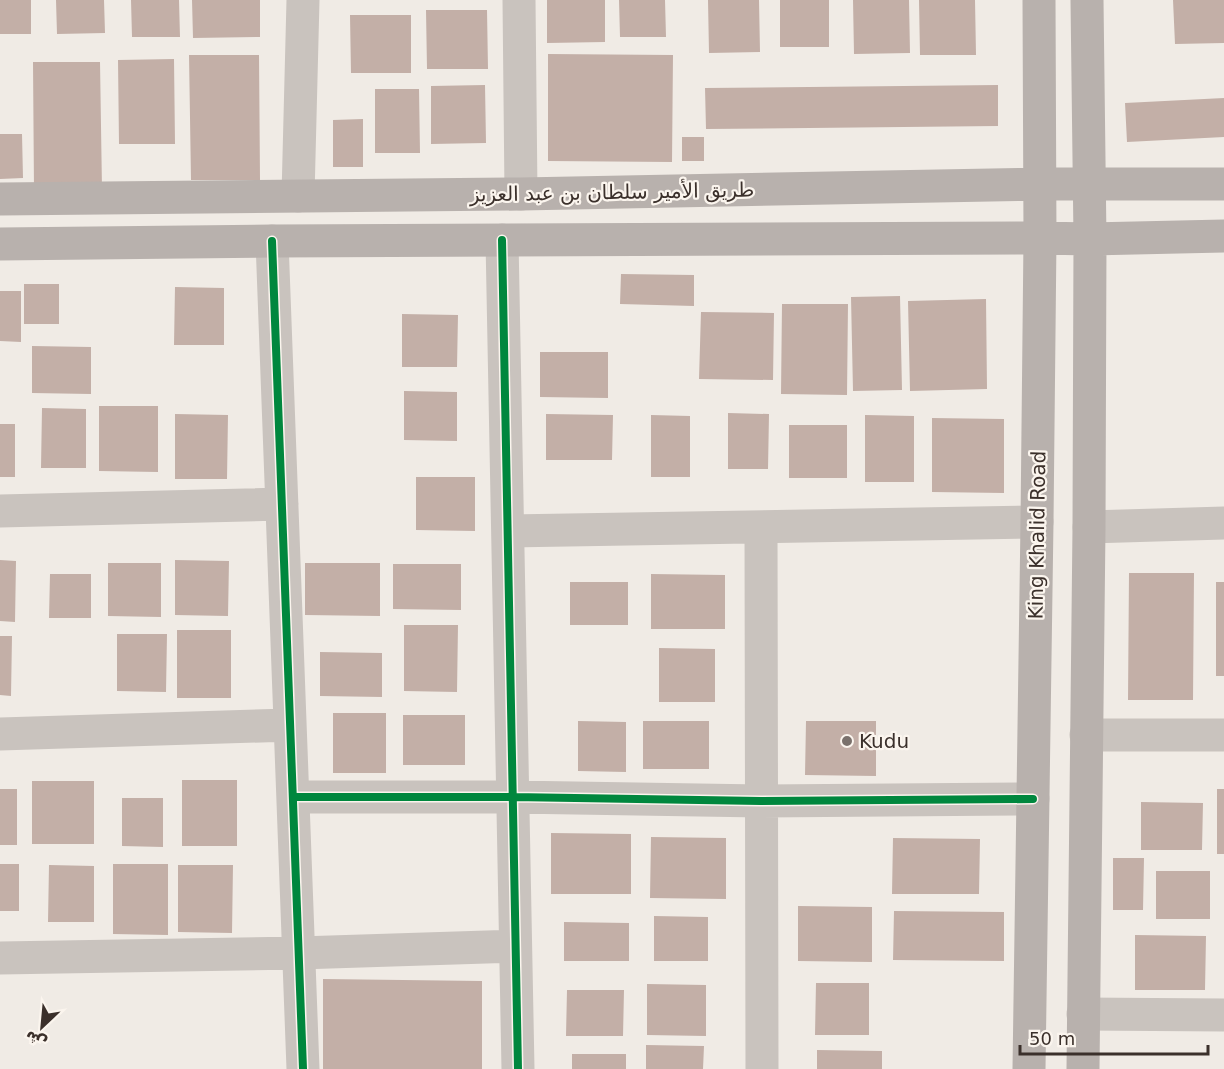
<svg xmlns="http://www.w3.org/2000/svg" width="1224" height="1069" viewBox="0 0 1224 1069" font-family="'DejaVu Sans','Noto Sans Arabic',sans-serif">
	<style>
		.building { fill: #c3afa7 }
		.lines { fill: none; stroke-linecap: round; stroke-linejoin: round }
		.minor { stroke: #c9c3be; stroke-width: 33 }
		.major { stroke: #b8b1ad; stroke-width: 33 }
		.cycleway-casing { stroke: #fbf5ee; stroke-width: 11 }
		.cycleway { stroke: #00873e; stroke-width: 8 }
		.poi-dot { fill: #7a716c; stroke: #fbf5ee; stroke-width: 2 }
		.labels { text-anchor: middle; stroke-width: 4.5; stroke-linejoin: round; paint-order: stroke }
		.street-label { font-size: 20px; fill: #3b302b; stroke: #fbf5ee }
		.poi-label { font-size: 20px; fill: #3b302b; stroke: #fbf5ee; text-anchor: start }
	</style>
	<rect width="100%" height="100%" fill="#f0ebe5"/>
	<path class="building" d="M 0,0 L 31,0 L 31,34 L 0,34 Z
		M 56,0 L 104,0 L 105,33 L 57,34 Z
		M 131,0 L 179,0 L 180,37 L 132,37 Z
		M 192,0 L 260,0 L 260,37 L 193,38 Z
		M 547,0 L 605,0 L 605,42 L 547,43 Z
		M 619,0 L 665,0 L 666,37 L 620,37 Z
		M 708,0 L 759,0 L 760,52 L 709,53 Z
		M 780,0 L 829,0 L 829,47 L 780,47 Z
		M 853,0 L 909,0 L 910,53 L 854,54 Z
		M 919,0 L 975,0 L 976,55 L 920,55 Z
		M 1173,0 L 1224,0 L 1224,43 L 1175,44 Z
		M 426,10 L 487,10 L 488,69 L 427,69 Z
		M 350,15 L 411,15 L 411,73 L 351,73 Z
		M 548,54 L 673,55 L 672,162 L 548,161 Z
		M 189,55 L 259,55 L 260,180 L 191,180 Z
		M 174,59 L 175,144 L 119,144 L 118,60 Z
		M 33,62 L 100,62 L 102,190 L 34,191 Z
		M 485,85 L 486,143 L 431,144 L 431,86 Z
		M 998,85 L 998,126 L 706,129 L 705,88 Z
		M 375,89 L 419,89 L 420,153 L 375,153 Z
		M 1224,98 L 1224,137 L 1127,142 L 1125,103 Z
		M 363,119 L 363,167 L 333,167 L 333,120 Z
		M 0,134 L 22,134 L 23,178 L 0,179 Z
		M 682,137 L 704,137 L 704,161 L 682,161 Z
		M 621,274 L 694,275 L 694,306 L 620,304 Z
		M 24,284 L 59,284 L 59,324 L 24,324 Z
		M 175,287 L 224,288 L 224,345 L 174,345 Z
		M 0,291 L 21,291 L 21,342 L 0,341 Z
		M 900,296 L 902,390 L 853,391 L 851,297 Z
		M 986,299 L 987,389 L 910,391 L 908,301 Z
		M 782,304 L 848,304 L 847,395 L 781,394 Z
		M 701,312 L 774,313 L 773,380 L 699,379 Z
		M 402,314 L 458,315 L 457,367 L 402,367 Z
		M 32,346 L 91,347 L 91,394 L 32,393 Z
		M 540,352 L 608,352 L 608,398 L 540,397 Z
		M 404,391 L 457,392 L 457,441 L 404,440 Z
		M 99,406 L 158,406 L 158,472 L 99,471 Z
		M 42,408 L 86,409 L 86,468 L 41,468 Z
		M 728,413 L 769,414 L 768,469 L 728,469 Z
		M 175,414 L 228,415 L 227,479 L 175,479 Z
		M 546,414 L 613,415 L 612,460 L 546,460 Z
		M 651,415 L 690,416 L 690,477 L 651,477 Z
		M 865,415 L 914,416 L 914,482 L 865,482 Z
		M 932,418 L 1004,419 L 1004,493 L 932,492 Z
		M 0,424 L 15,424 L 15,477 L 0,477 Z
		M 789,425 L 847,425 L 847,478 L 789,478 Z
		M 416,477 L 475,477 L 475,531 L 416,530 Z
		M 0,560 L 16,561 L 15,622 L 0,621 Z
		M 175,560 L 229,561 L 228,616 L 175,615 Z
		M 108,563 L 161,563 L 161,617 L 108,616 Z
		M 305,563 L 380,563 L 380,616 L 305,615 Z
		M 393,564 L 461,564 L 461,610 L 393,609 Z
		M 1129,573 L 1194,573 L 1193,700 L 1128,700 Z
		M 50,574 L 91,574 L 91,618 L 49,618 Z
		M 651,574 L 725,575 L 725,629 L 651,629 Z
		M 570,582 L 628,582 L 628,625 L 570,625 Z
		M 1216,582 L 1224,582 L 1224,676 L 1216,676 Z
		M 404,625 L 458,625 L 457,692 L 404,691 Z
		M 177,630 L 231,630 L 231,698 L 177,698 Z
		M 117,634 L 167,634 L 166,692 L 117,691 Z
		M 0,636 L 12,636 L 11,696 L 0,695 Z
		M 659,648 L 715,649 L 715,702 L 659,702 Z
		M 320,652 L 382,653 L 382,697 L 320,696 Z
		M 333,713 L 386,713 L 386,773 L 333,773 Z
		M 403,715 L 465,715 L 465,765 L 403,765 Z
		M 578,721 L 626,722 L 626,772 L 578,771 Z
		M 643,721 L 709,721 L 709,769 L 643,769 Z
		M 806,721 L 876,721 L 876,776 L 805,775 Z
		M 182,780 L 237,780 L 237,846 L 182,846 Z
		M 32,781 L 94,781 L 94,844 L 32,844 Z
		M 0,789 L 17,789 L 17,845 L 0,845 Z
		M 1217,789 L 1224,789 L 1224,854 L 1217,854 Z
		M 122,798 L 163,798 L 163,847 L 122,846 Z
		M 1141,802 L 1203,803 L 1202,850 L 1141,850 Z
		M 551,833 L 631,834 L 631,894 L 551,894 Z
		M 651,837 L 726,838 L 726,899 L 650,898 Z
		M 893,838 L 980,839 L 979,894 L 892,894 Z
		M 1113,858 L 1144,858 L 1143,910 L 1113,910 Z
		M 0,864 L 19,864 L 19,911 L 0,911 Z
		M 113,864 L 168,864 L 168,935 L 113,934 Z
		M 49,865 L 94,866 L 94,922 L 48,922 Z
		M 178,865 L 233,865 L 232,933 L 178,932 Z
		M 1156,871 L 1210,871 L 1210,919 L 1156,919 Z
		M 798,906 L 872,907 L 872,962 L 798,961 Z
		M 894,911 L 1004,912 L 1004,961 L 893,960 Z
		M 654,916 L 708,917 L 708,961 L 654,961 Z
		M 564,922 L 629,923 L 629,961 L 564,961 Z
		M 1135,935 L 1206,936 L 1205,990 L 1135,990 Z
		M 323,979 L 482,981 L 482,1069 L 323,1069 Z
		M 816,983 L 869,983 L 869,1035 L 815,1035 Z
		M 647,984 L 706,985 L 706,1036 L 647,1035 Z
		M 567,990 L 624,990 L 623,1036 L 566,1036 Z
		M 646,1045 L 704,1046 L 703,1069 L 646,1069 Z
		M 817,1050 L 882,1051 L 882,1069 L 817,1069 Z
		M 572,1054 L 626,1054 L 626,1069 L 572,1069 Z"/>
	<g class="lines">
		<path class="minor" d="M 519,0 L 521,194
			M 298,196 L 303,0
			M 502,240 L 518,1069
			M 272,241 L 303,1069
			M 0,511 L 282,504
			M 761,527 L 762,1069
			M 1089,527 L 1224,523
			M 508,531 L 1037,522
			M 0,734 L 290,725
			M 1086,735 L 1224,735
			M 293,797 L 513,797 L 761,801 L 1033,799
			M 0,958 L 299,953 L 515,946
			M 1083,1014 L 1224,1015"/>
		<path class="major" d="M 0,199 L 521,194 L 1039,184 L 1224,184
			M 0,244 L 272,241 L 1040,238 L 1090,239 L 1224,236
			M 1029,1069 L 1037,522 L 1040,238 L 1039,0
			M 1083,1069 L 1089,527 L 1090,239 L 1087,0"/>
		<g class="cycleway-casing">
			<path id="cycleway" d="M 502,240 L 518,1069
				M 272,241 L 303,1069
				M 293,797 L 513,797 L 761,801 L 1033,799"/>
		</g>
		<use href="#cycleway" class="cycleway"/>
	</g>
	<circle class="poi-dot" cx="847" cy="741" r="6"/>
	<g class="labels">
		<g class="street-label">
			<text transform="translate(612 192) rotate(-1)" y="7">طريق الأمير سلطان بن عبد العزيز</text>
			<text transform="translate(1037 535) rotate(-89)" y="7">King Khalid Road</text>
		</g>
		<g class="poi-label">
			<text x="859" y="748">Kudu</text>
		</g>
	</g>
	<g transform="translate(42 1027) rotate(206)" stroke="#fbf5ee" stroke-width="4.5" paint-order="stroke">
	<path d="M0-4.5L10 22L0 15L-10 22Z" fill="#3b302b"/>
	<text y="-9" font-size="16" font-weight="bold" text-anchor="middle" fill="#3b302b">ش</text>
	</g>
	<path d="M1020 1045v9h188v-9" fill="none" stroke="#3b302b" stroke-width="3"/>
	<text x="1029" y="1045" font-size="18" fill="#3b302b" stroke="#fbf5ee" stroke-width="4.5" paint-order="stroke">50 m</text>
</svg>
